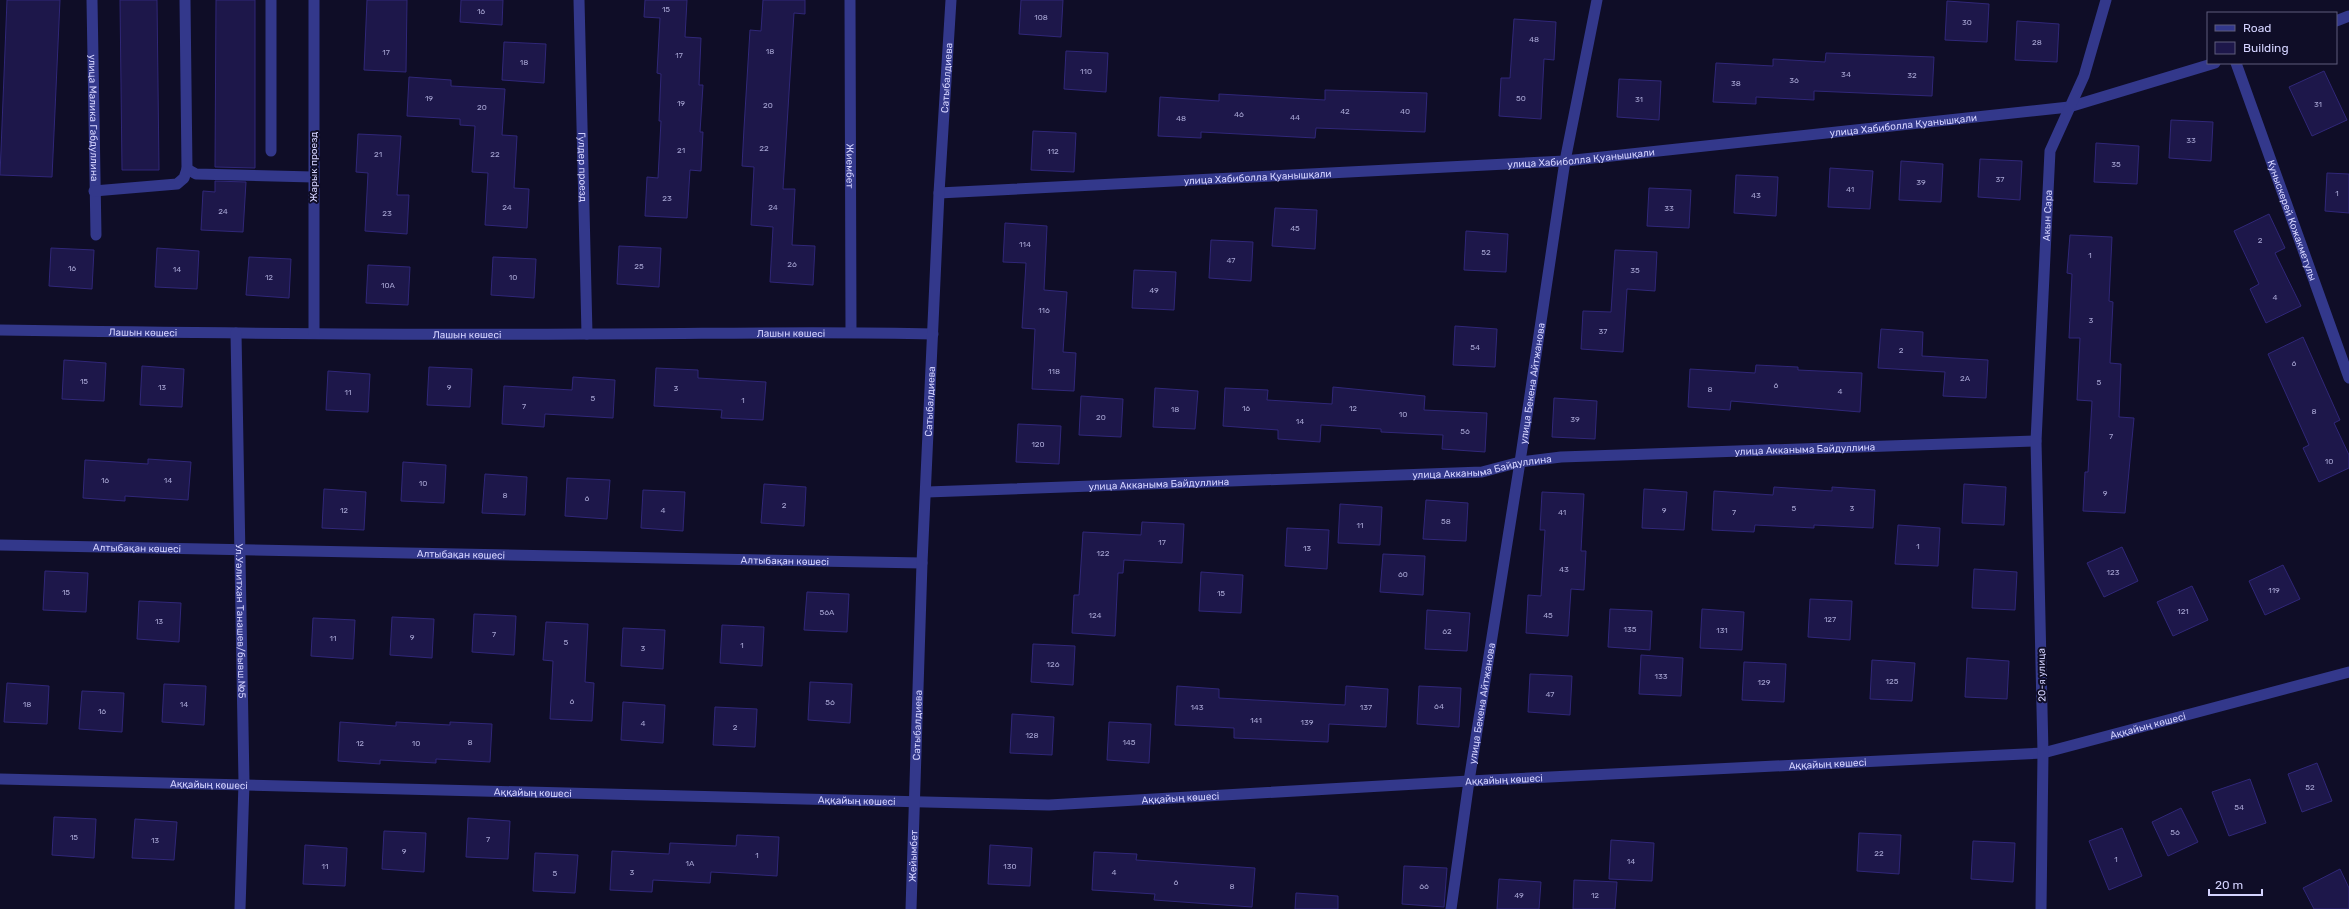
<svg xmlns="http://www.w3.org/2000/svg" width="2349" height="909" viewBox="0 0 2349 909" font-family="Rubik,sans-serif">
	<style>
		.building { fill: #1d174a; stroke: #302778 }
		.lines { fill: none; stroke-linecap: round; stroke-linejoin: round }
		.minor { stroke: #33388b; stroke-width: 11 }
		.labels { text-anchor: middle; stroke-width: 4; stroke-linejoin: round; paint-order: stroke }
		.number-label { font-size: 8px; fill: #a6a4d2 }
		.street-label { font-size: 10px; fill: #d4d3ff; stroke: #0f0d27 }
	</style>
	<rect width="100%" height="100%" fill="#0f0d27"/>
	<path class="building" d="M 7,0 L 60,0 L 52,177 L 0,175 Z
		M 120,0 L 157,0 L 159,170 L 122,170 Z
		M 216,0 L 255,0 L 255,168 L 215,167 Z
		M 367,0 L 407,0 L 406,72 L 364,70 Z
		M 461,0 L 503,0 L 502,25 L 460,22 Z
		M 645,0 L 687,0 L 685,37 L 701,38 L 699,85 L 703,85 L 700,132 L 703,132 L 701,171 L 690,170 L 687,218 L 645,216 L 647,177 L 658,178 L 661,121 L 659,121 L 661,74 L 657,73 L 660,18 L 644,17 Z
		M 763,0 L 805,0 L 805,14 L 794,13 L 783,189 L 795,189 L 792,245 L 815,246 L 813,285 L 770,282 L 773,227 L 751,225 L 754,167 L 742,166 L 744,128 L 750,30 L 761,31 Z
		M 1021,0 L 1063,0 L 1061,37 L 1019,34 Z
		M 1947,1 L 1989,4 L 1987,42 L 1945,40 Z
		M 1514,19 L 1556,22 L 1554,60 L 1544,59 L 1541,119 L 1499,116 L 1501,78 L 1510,78 Z
		M 2017,21 L 2059,24 L 2057,62 L 2015,60 Z
		M 504,42 L 546,44 L 544,83 L 502,80 Z
		M 1066,51 L 1108,53 L 1106,92 L 1064,89 Z
		M 1826,53 L 1934,57 L 1932,96 L 1814,91 L 1814,100 L 1756,97 L 1756,104 L 1713,102 L 1716,63 L 1773,66 L 1773,59 L 1825,62 Z
		M 2324,71 L 2347,120 L 2312,136 L 2289,87 Z
		M 409,77 L 451,80 L 451,86 L 505,89 L 502,135 L 517,136 L 514,188 L 529,189 L 527,228 L 485,225 L 488,173 L 472,172 L 475,126 L 460,125 L 460,119 L 407,116 Z
		M 1619,79 L 1661,81 L 1659,120 L 1617,117 Z
		M 1325,90 L 1427,93 L 1425,132 L 1316,128 L 1315,138 L 1201,132 L 1201,138 L 1158,136 L 1160,97 L 1219,101 L 1219,94 L 1325,100 Z
		M 2171,120 L 2213,122 L 2211,161 L 2169,158 Z
		M 1033,131 L 1076,133 L 1074,172 L 1031,170 Z
		M 358,134 L 401,136 L 397,195 L 409,195 L 407,234 L 365,231 L 368,173 L 356,172 Z
		M 2096,143 L 2139,146 L 2137,184 L 2094,182 Z
		M 1980,159 L 2022,161 L 2020,200 L 1978,197 Z
		M 1901,161 L 1943,164 L 1941,202 L 1899,200 Z
		M 1830,168 L 1873,171 L 1870,209 L 1828,207 Z
		M 2327,173 L 2349,174 L 2349,213 L 2325,211 Z
		M 1736,175 L 1778,177 L 1776,216 L 1734,213 Z
		M 215,181 L 246,182 L 243,232 L 201,230 L 203,191 L 215,192 Z
		M 1649,188 L 1691,190 L 1689,228 L 1647,226 Z
		M 1275,208 L 1317,210 L 1315,249 L 1272,246 Z
		M 2269,214 L 2285,248 L 2275,253 L 2301,306 L 2266,323 L 2250,289 L 2259,284 L 2234,231 Z
		M 1005,223 L 1047,226 L 1044,290 L 1067,292 L 1063,352 L 1076,353 L 1074,391 L 1032,389 L 1035,329 L 1022,328 L 1026,263 L 1003,262 Z
		M 1466,231 L 1508,234 L 1506,272 L 1464,270 Z
		M 2070,235 L 2112,237 L 2109,301 L 2113,302 L 2110,363 L 2121,364 L 2119,417 L 2134,418 L 2125,513 L 2083,511 L 2085,472 L 2088,472 L 2092,401 L 2077,400 L 2080,338 L 2069,338 L 2072,274 L 2067,273 Z
		M 1211,240 L 1253,242 L 1251,281 L 1209,278 Z
		M 619,246 L 661,248 L 659,287 L 617,284 Z
		M 51,248 L 94,250 L 92,289 L 49,286 Z
		M 157,248 L 199,251 L 197,289 L 155,287 Z
		M 1615,250 L 1657,252 L 1655,291 L 1627,289 L 1623,352 L 1581,349 L 1583,311 L 1611,312 Z
		M 249,257 L 291,259 L 289,298 L 246,295 Z
		M 493,257 L 536,259 L 534,298 L 491,295 Z
		M 368,265 L 410,267 L 408,305 L 366,303 Z
		M 1134,270 L 1176,272 L 1174,310 L 1132,308 Z
		M 1455,326 L 1497,329 L 1495,367 L 1453,365 Z
		M 1881,329 L 1923,332 L 1922,356 L 1988,360 L 1986,398 L 1943,396 L 1945,372 L 1878,368 Z
		M 2303,337 L 2340,420 L 2334,423 L 2349,455 L 2349,468 L 2319,482 L 2303,448 L 2309,445 L 2268,354 Z
		M 64,360 L 106,363 L 104,401 L 62,399 Z
		M 1756,365 L 1798,367 L 1798,370 L 1862,373 L 1860,412 L 1731,401 L 1730,410 L 1688,407 L 1690,369 L 1755,373 Z
		M 142,366 L 184,369 L 182,407 L 140,405 Z
		M 429,367 L 472,369 L 470,407 L 427,405 Z
		M 656,368 L 698,370 L 698,378 L 766,382 L 763,420 L 721,418 L 722,410 L 654,406 Z
		M 328,371 L 370,374 L 368,412 L 326,410 Z
		M 573,377 L 615,380 L 613,418 L 545,414 L 544,427 L 502,424 L 504,386 L 572,390 Z
		M 1333,387 L 1425,396 L 1424,410 L 1487,413 L 1485,452 L 1442,449 L 1443,435 L 1381,432 L 1381,429 L 1321,425 L 1320,442 L 1278,439 L 1278,430 L 1223,426 L 1225,388 L 1268,390 L 1267,400 L 1332,404 Z
		M 1155,388 L 1198,391 L 1195,429 L 1153,427 Z
		M 1081,396 L 1123,399 L 1121,437 L 1079,435 Z
		M 1554,398 L 1597,401 L 1595,439 L 1552,437 Z
		M 1018,424 L 1061,426 L 1059,464 L 1016,462 Z
		M 148,459 L 191,462 L 188,500 L 125,496 L 125,501 L 83,498 L 85,460 L 148,464 Z
		M 403,462 L 446,465 L 444,503 L 401,501 Z
		M 485,474 L 527,477 L 525,515 L 482,513 Z
		M 567,478 L 610,480 L 607,519 L 565,516 Z
		M 764,484 L 806,487 L 804,526 L 761,523 Z
		M 1964,484 L 2006,487 L 2004,525 L 1962,523 Z
		M 1774,487 L 1832,491 L 1832,487 L 1875,490 L 1873,528 L 1814,525 L 1814,528 L 1755,525 L 1754,532 L 1712,530 L 1714,491 L 1773,495 Z
		M 324,489 L 366,492 L 364,530 L 322,528 Z
		M 1644,489 L 1687,492 L 1684,530 L 1642,528 Z
		M 643,490 L 685,492 L 683,531 L 641,528 Z
		M 1542,492 L 1584,494 L 1581,551 L 1586,551 L 1584,590 L 1571,589 L 1568,636 L 1526,633 L 1528,595 L 1541,596 L 1545,530 L 1540,530 Z
		M 1426,500 L 1468,503 L 1466,541 L 1423,539 Z
		M 1340,504 L 1382,507 L 1380,545 L 1338,543 Z
		M 1142,522 L 1184,524 L 1182,563 L 1124,560 L 1123,573 L 1118,573 L 1115,636 L 1072,633 L 1074,595 L 1079,595 L 1083,532 L 1141,535 Z
		M 1898,525 L 1940,528 L 1938,566 L 1895,564 Z
		M 1287,528 L 1329,530 L 1327,569 L 1285,566 Z
		M 2122,547 L 2138,581 L 2104,597 L 2087,563 Z
		M 1383,554 L 1425,556 L 1423,595 L 1380,592 Z
		M 2283,565 L 2300,599 L 2265,615 L 2249,581 Z
		M 1974,569 L 2017,572 L 2015,610 L 1972,608 Z
		M 45,571 L 88,573 L 86,612 L 43,610 Z
		M 1201,572 L 1243,575 L 1241,613 L 1199,611 Z
		M 2192,586 L 2208,620 L 2173,636 L 2157,602 Z
		M 807,592 L 849,594 L 847,632 L 804,630 Z
		M 1810,599 L 1852,601 L 1850,640 L 1808,637 Z
		M 139,601 L 181,603 L 179,642 L 137,639 Z
		M 1610,609 L 1652,611 L 1650,650 L 1608,647 Z
		M 1702,609 L 1744,612 L 1742,650 L 1700,648 Z
		M 1427,610 L 1470,613 L 1467,651 L 1425,649 Z
		M 474,614 L 516,616 L 514,655 L 472,652 Z
		M 392,617 L 434,619 L 432,658 L 390,655 Z
		M 313,618 L 355,620 L 353,659 L 311,656 Z
		M 546,622 L 588,624 L 585,682 L 594,683 L 592,721 L 550,719 L 553,661 L 543,660 Z
		M 722,625 L 764,627 L 762,666 L 720,663 Z
		M 623,628 L 665,630 L 663,669 L 621,666 Z
		M 1033,644 L 1075,646 L 1073,685 L 1031,682 Z
		M 1641,655 L 1683,658 L 1681,696 L 1639,694 Z
		M 1967,658 L 2009,661 L 2007,699 L 1965,697 Z
		M 1872,660 L 1915,663 L 1912,701 L 1870,699 Z
		M 1744,662 L 1786,664 L 1784,702 L 1742,700 Z
		M 1530,674 L 1572,676 L 1570,715 L 1528,712 Z
		M 810,682 L 852,684 L 850,723 L 808,720 Z
		M 7,683 L 49,686 L 47,724 L 4,722 Z
		M 164,684 L 206,686 L 204,725 L 162,722 Z
		M 1177,686 L 1219,689 L 1219,698 L 1345,705 L 1346,686 L 1388,689 L 1386,727 L 1329,724 L 1328,742 L 1234,738 L 1234,728 L 1175,725 Z
		M 1419,686 L 1461,688 L 1459,727 L 1417,724 Z
		M 82,691 L 124,693 L 122,732 L 79,729 Z
		M 623,702 L 665,705 L 663,743 L 621,740 Z
		M 715,707 L 757,709 L 755,747 L 713,745 Z
		M 1012,714 L 1054,717 L 1052,755 L 1010,753 Z
		M 340,722 L 396,726 L 396,722 L 450,725 L 450,722 L 492,724 L 490,762 L 436,759 L 436,763 L 380,760 L 380,764 L 338,761 Z
		M 1109,722 L 1151,724 L 1149,763 L 1107,760 Z
		M 2317,763 L 2332,801 L 2302,812 L 2288,774 Z
		M 2250,779 L 2266,823 L 2229,836 L 2212,792 Z
		M 2181,808 L 2198,842 L 2168,856 L 2152,822 Z
		M 54,817 L 96,819 L 94,858 L 52,855 Z
		M 468,818 L 510,821 L 508,859 L 466,857 Z
		M 135,819 L 177,822 L 174,860 L 132,858 Z
		M 2122,828 L 2142,876 L 2109,890 L 2089,841 Z
		M 384,831 L 426,833 L 424,872 L 382,869 Z
		M 1859,833 L 1901,835 L 1899,874 L 1857,871 Z
		M 737,835 L 779,837 L 777,876 L 711,872 L 710,883 L 653,880 L 652,892 L 610,890 L 612,851 L 669,854 L 670,843 L 736,846 Z
		M 1611,840 L 1654,843 L 1652,881 L 1609,879 Z
		M 1973,841 L 2015,843 L 2013,882 L 1971,879 Z
		M 305,845 L 347,848 L 345,886 L 303,884 Z
		M 990,845 L 1032,848 L 1030,886 L 988,884 Z
		M 1094,852 L 1137,854 L 1136,860 L 1255,868 L 1252,907 L 1154,900 L 1155,894 L 1092,890 Z
		M 535,853 L 578,855 L 575,893 L 533,891 Z
		M 1404,866 L 1447,868 L 1444,907 L 1402,904 Z
		M 2340,869 L 2349,888 L 2349,909 L 2314,909 L 2303,888 Z
		M 1499,879 L 1541,882 L 1539,909 L 1497,909 Z
		M 1574,880 L 1617,882 L 1615,909 L 1573,909 Z
		M 1296,893 L 1338,896 L 1338,909 L 1295,909 Z"/>
	<g class="lines">
		<g class="minor">
			<path id="s1" d="M 92,0 L 96,235"/>
			<path id="s2" d="M 579,0 L 587,334"/>
			<path id="s3" d="M 850,0 L 851,332"/>
			<path d="M 2336,21 L 2349,16"/>
			<path id="s4" d="M 2236,63 L 2349,378"/>
			<path d="M 271,151 L 271,0"/>
			<path d="M 187,169 L 196,174 L 313,177"/>
			<path d="M 94,191 L 177,184 L 184,178 L 187,169 L 185,0"/>
			<path id="s5" d="M 939,193 L 1565,161 L 2069,107 L 2215,63"/>
			<path id="s6" d="M 0,330 C 195,333 391,335 586,334 C 702,334 817,331 933,334"/>
			<path id="s7" d="M 236,333 L 244,783 L 240,909"/>
			<path d="M 314,333 L 314,0"/>
			<path id="s8" d="M 927,492 L 1482,472 L 1520,462 L 1561,457 L 2036,441"/>
			<path id="s9" d="M 0,545 L 922,563"/>
			<path id="s10" d="M 0,779 L 1049,805 L 1469,781 L 2043,753 L 2349,672"/>
			<path id="s11" d="M 911,909 L 922,563 L 939,193 L 951,0"/>
			<path id="s12" d="M 1451,909 L 1469,781 L 1520,462 L 1565,161 L 1597,0"/>
			<path id="s13" d="M 2041,909 L 2043,753 L 2036,441 L 2050,151 L 2084,76 L 2106,0"/>
		</g>
	</g>
	<g class="labels">
		<g class="number-label">
			<text x="666" y="12">15</text>
			<text x="481" y="14">16</text>
			<text x="1041" y="20">108</text>
			<text x="1967" y="25">30</text>
			<text x="1534" y="42">48</text>
			<text x="2037" y="45">28</text>
			<text x="770" y="54">18</text>
			<text x="386" y="55">17</text>
			<text x="679" y="58">17</text>
			<text x="524" y="65">18</text>
			<text x="1086" y="74">110</text>
			<text x="1846" y="77">34</text>
			<text x="1912" y="78">32</text>
			<text x="1794" y="83">36</text>
			<text x="1736" y="86">38</text>
			<text x="429" y="101">19</text>
			<text x="1521" y="101">50</text>
			<text x="1639" y="102">31</text>
			<text x="681" y="106">19</text>
			<text x="2318" y="107">31</text>
			<text x="768" y="108">20</text>
			<text x="482" y="110">20</text>
			<text x="1345" y="114">42</text>
			<text x="1405" y="114">40</text>
			<text x="1239" y="117">46</text>
			<text x="1295" y="120">44</text>
			<text x="1181" y="121">48</text>
			<text x="2191" y="143">33</text>
			<text x="764" y="151">22</text>
			<text x="681" y="153">21</text>
			<text x="1053" y="154">112</text>
			<text x="378" y="157">21</text>
			<text x="495" y="157">22</text>
			<text x="2116" y="167">35</text>
			<text x="2000" y="182">37</text>
			<text x="1921" y="185">39</text>
			<text x="1850" y="192">41</text>
			<text x="2337" y="196">1</text>
			<text x="1756" y="198">43</text>
			<text x="667" y="201">23</text>
			<text x="507" y="210">24</text>
			<text x="773" y="210">24</text>
			<text x="1669" y="211">33</text>
			<text x="223" y="214">24</text>
			<text x="387" y="216">23</text>
			<text x="1295" y="231">45</text>
			<text x="2260" y="243">2</text>
			<text x="1025" y="247">114</text>
			<text x="1486" y="255">52</text>
			<text x="2090" y="258">1</text>
			<text x="1231" y="263">47</text>
			<text x="792" y="267">26</text>
			<text x="639" y="269">25</text>
			<text x="72" y="271">16</text>
			<text x="177" y="272">14</text>
			<text x="1635" y="273">35</text>
			<text x="269" y="280">12</text>
			<text x="513" y="280">10</text>
			<text x="388" y="288">10А</text>
			<text x="1154" y="293">49</text>
			<text x="2275" y="300">4</text>
			<text x="1044" y="313">116</text>
			<text x="2091" y="323">3</text>
			<text x="1603" y="334">37</text>
			<text x="1475" y="350">54</text>
			<text x="1901" y="353">2</text>
			<text x="2294" y="366">6</text>
			<text x="1054" y="374">118</text>
			<text x="1965" y="381">2А</text>
			<text x="84" y="384">15</text>
			<text x="2099" y="385">5</text>
			<text x="1776" y="388">6</text>
			<text x="162" y="390">13</text>
			<text x="449" y="390">9</text>
			<text x="676" y="391">3</text>
			<text x="1710" y="392">8</text>
			<text x="1840" y="394">4</text>
			<text x="348" y="395">11</text>
			<text x="593" y="401">5</text>
			<text x="743" y="403">1</text>
			<text x="524" y="409">7</text>
			<text x="1246" y="411">16</text>
			<text x="1353" y="411">12</text>
			<text x="1175" y="412">18</text>
			<text x="2314" y="414">8</text>
			<text x="1403" y="417">10</text>
			<text x="1101" y="420">20</text>
			<text x="1575" y="422">39</text>
			<text x="1300" y="424">14</text>
			<text x="1465" y="434">56</text>
			<text x="2111" y="439">7</text>
			<text x="1038" y="447">120</text>
			<text x="2329" y="464">10</text>
			<text x="105" y="483">16</text>
			<text x="168" y="483">14</text>
			<text x="423" y="486">10</text>
			<text x="2105" y="496">9</text>
			<text x="505" y="498">8</text>
			<text x="587" y="501">6</text>
			<text x="784" y="508">2</text>
			<text x="1794" y="511">5</text>
			<text x="1852" y="511">3</text>
			<text x="344" y="513">12</text>
			<text x="663" y="513">4</text>
			<text x="1664" y="513">9</text>
			<text x="1562" y="515">41</text>
			<text x="1734" y="515">7</text>
			<text x="1446" y="524">58</text>
			<text x="1360" y="528">11</text>
			<text x="1162" y="545">17</text>
			<text x="1918" y="549">1</text>
			<text x="1307" y="551">13</text>
			<text x="1103" y="556">122</text>
			<text x="1564" y="572">43</text>
			<text x="2113" y="575">123</text>
			<text x="1403" y="577">60</text>
			<text x="2274" y="593">119</text>
			<text x="66" y="595">15</text>
			<text x="1221" y="596">15</text>
			<text x="2183" y="614">121</text>
			<text x="827" y="615">56А</text>
			<text x="1095" y="618">124</text>
			<text x="1548" y="618">45</text>
			<text x="1830" y="622">127</text>
			<text x="159" y="624">13</text>
			<text x="1630" y="632">135</text>
			<text x="1722" y="633">131</text>
			<text x="1447" y="634">62</text>
			<text x="494" y="637">7</text>
			<text x="412" y="640">9</text>
			<text x="333" y="641">11</text>
			<text x="566" y="645">5</text>
			<text x="742" y="648">1</text>
			<text x="643" y="651">3</text>
			<text x="1053" y="667">126</text>
			<text x="1661" y="679">133</text>
			<text x="1892" y="684">125</text>
			<text x="1764" y="685">129</text>
			<text x="1550" y="697">47</text>
			<text x="572" y="704">6</text>
			<text x="830" y="705">56</text>
			<text x="27" y="707">18</text>
			<text x="184" y="707">14</text>
			<text x="1439" y="709">64</text>
			<text x="1197" y="710">143</text>
			<text x="1366" y="710">137</text>
			<text x="102" y="714">16</text>
			<text x="1256" y="723">141</text>
			<text x="1307" y="725">139</text>
			<text x="643" y="726">4</text>
			<text x="735" y="730">2</text>
			<text x="1032" y="738">128</text>
			<text x="470" y="745">8</text>
			<text x="1129" y="745">145</text>
			<text x="360" y="746">12</text>
			<text x="416" y="746">10</text>
			<text x="2310" y="790">52</text>
			<text x="2239" y="810">54</text>
			<text x="2175" y="835">56</text>
			<text x="74" y="840">15</text>
			<text x="488" y="842">7</text>
			<text x="155" y="843">13</text>
			<text x="404" y="854">9</text>
			<text x="1879" y="856">22</text>
			<text x="757" y="858">1</text>
			<text x="2116" y="862">1</text>
			<text x="1631" y="864">14</text>
			<text x="690" y="866">1А</text>
			<text x="325" y="869">11</text>
			<text x="1010" y="869">130</text>
			<text x="632" y="875">3</text>
			<text x="1114" y="875">4</text>
			<text x="555" y="876">5</text>
			<text x="1176" y="885">6</text>
			<text x="1232" y="889">8</text>
			<text x="1424" y="889">66</text>
			<text x="1519" y="898">49</text>
			<text x="1595" y="898">12</text>
		</g>
		<g class="street-label">
			<text dy="4" stroke="none"><textPath href="#s11" startOffset="832">Сатыбалдиева</textPath></text>
			<text dy="4" stroke="none"><textPath href="#s1" startOffset="118">улица Малика Габдуллина</textPath></text>
			<text dy="4" stroke="none"><textPath href="#s5" startOffset="967">улица Хабиболла Қуанышқали</textPath></text>
			<text dy="4" stroke="none"><textPath href="#s5" startOffset="643">улица Хабиболла Қуанышқали</textPath></text>
			<text dy="4" stroke="none"><textPath href="#s3" startOffset="166">Жиембет</textPath></text>
			<text transform="translate(313 167) rotate(-90)" y="4">Жарык проезд</text>
			<text dy="4" stroke="none"><textPath href="#s2" startOffset="167">Гулдер проезд</textPath></text>
			<text dy="4" stroke="none"><textPath href="#s5" startOffset="319">улица Хабиболла Қуанышқали</textPath></text>
			<text dy="4" stroke="none"><textPath href="#s13" startOffset="694">Акын Сара</textPath></text>
			<text dy="4" stroke="none"><textPath href="#s4" startOffset="167">Куныскерей Кожакметулы</textPath></text>
			<text dy="4" stroke="none"><textPath href="#s6" startOffset="143">Лашын көшесі</textPath></text>
			<text dy="4" stroke="none"><textPath href="#s6" startOffset="791">Лашын көшесі</textPath></text>
			<text dy="4" stroke="none"><textPath href="#s6" startOffset="467">Лашын көшесі</textPath></text>
			<text dy="4" stroke="none"><textPath href="#s12" startOffset="532">улица Бекена Айтжанова</textPath></text>
			<text dy="4" stroke="none"><textPath href="#s11" startOffset="508">Сатыбалдиева</textPath></text>
			<text dy="4" stroke="none"><textPath href="#s8" startOffset="880">улица Акканыма Байдуллина</textPath></text>
			<text dy="4" stroke="none"><textPath href="#s8" startOffset="556">улица Акканыма Байдуллина</textPath></text>
			<text dy="4" stroke="none"><textPath href="#s8" startOffset="232">улица Акканыма Байдуллина</textPath></text>
			<text dy="4" stroke="none"><textPath href="#s9" startOffset="137">Алтыбақан көшесі</textPath></text>
			<text dy="4" stroke="none"><textPath href="#s9" startOffset="461">Алтыбақан көшесі</textPath></text>
			<text dy="4" stroke="none"><textPath href="#s9" startOffset="785">Алтыбақан көшесі</textPath></text>
			<text dy="4" stroke="none"><textPath href="#s7" startOffset="288">Ул.Уәлитхан Танашев/бывш.№5</textPath></text>
			<text transform="translate(2041 675) rotate(-91)" y="4">20-я улица</text>
			<text dy="4" stroke="none"><textPath href="#s12" startOffset="208">улица Бекена Айтжанова</textPath></text>
			<text dy="4" stroke="none"><textPath href="#s11" startOffset="184">Сатыбалдиева</textPath></text>
			<text dy="4" stroke="none"><textPath href="#s10" startOffset="2153">Аққайың көшесі</textPath></text>
			<text dy="4" stroke="none"><textPath href="#s10" startOffset="1829">Аққайың көшесі</textPath></text>
			<text dy="4" stroke="none"><textPath href="#s10" startOffset="1505">Аққайың көшесі</textPath></text>
			<text dy="4" stroke="none"><textPath href="#s10" startOffset="209">Аққайың көшесі</textPath></text>
			<text dy="4" stroke="none"><textPath href="#s10" startOffset="533">Аққайың көшесі</textPath></text>
			<text dy="4" stroke="none"><textPath href="#s10" startOffset="1181">Аққайың көшесі</textPath></text>
			<text dy="4" stroke="none"><textPath href="#s10" startOffset="857">Аққайың көшесі</textPath></text>
			<text dy="4" stroke="none"><textPath href="#s11" startOffset="53">Жейымбет</textPath></text>
		</g>
	</g>
	<rect x="2207" y="12" width="130" height="52" fill="#0f0d27" stroke="#5e5c7d"/>
	<rect x="2215" y="25" width="20" height="6" fill="#33388b" stroke="#5e5c7d"/>
	<text x="2243" y="32" font-size="12" fill="#d4d3ff">Road</text>
	<rect x="2215" y="42" width="20" height="12" fill="#1d174a" stroke="#5e5c7d"/>
	<text x="2243" y="52" font-size="12" fill="#d4d3ff">Building</text>
	<path d="M2209 889v6h53v-6" fill="none" stroke="#d4d3ff" stroke-width="2"/>
	<text x="2215" y="889" font-size="12" fill="#d4d3ff" stroke="#0f0d27" stroke-width="3" paint-order="stroke">20 m</text>
</svg>
